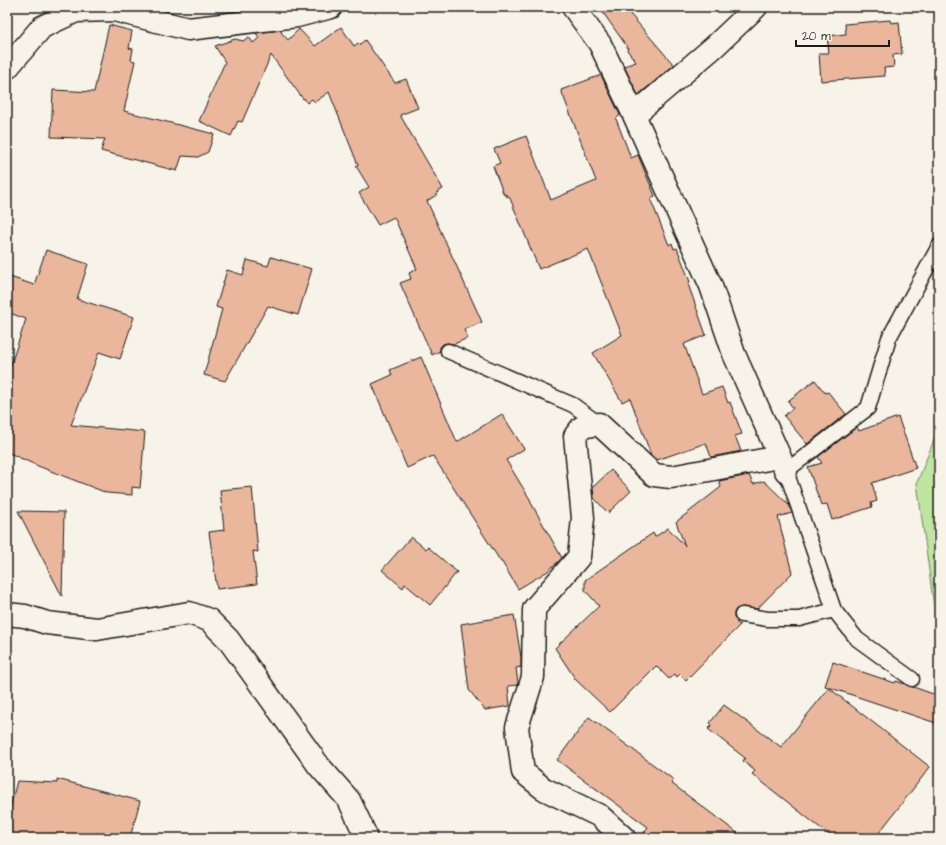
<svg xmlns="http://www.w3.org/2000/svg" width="946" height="845" viewBox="0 0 946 845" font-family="'Architects Daughter',sans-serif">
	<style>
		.green { fill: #bfe6a1; stroke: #6e815e }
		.building { fill: #eab79d; stroke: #1c1c1c }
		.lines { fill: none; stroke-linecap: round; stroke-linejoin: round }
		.lane-casing { stroke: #1c1c1c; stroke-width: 17 }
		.street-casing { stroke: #1c1c1c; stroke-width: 25 }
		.lane { stroke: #f7f3e8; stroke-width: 14 }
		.street { stroke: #f7f3e8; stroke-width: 22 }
	</style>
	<rect width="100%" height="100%" fill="#f7f3e8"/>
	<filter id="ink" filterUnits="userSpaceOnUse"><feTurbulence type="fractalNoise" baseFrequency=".025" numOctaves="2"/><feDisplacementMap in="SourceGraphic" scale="8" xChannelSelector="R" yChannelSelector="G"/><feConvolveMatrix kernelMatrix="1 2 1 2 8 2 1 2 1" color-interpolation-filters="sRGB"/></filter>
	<g filter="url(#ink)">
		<path class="green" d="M 939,427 L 939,613 L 934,607 L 917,483 Z"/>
		<path class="building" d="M 599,7 L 624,7 L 674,65 L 638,95 L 624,66 L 636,62 L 627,50 L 628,48 Z
			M 890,20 L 891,23 L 899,22 L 902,54 L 893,55 L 894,67 L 884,68 L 885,76 L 821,81 L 819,53 L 829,53 L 827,36 L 846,34 L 845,24 Z
			M 109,25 L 132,31 L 129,48 L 133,49 L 131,60 L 135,61 L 124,111 L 214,134 L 208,152 L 198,157 L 182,156 L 177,171 L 101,151 L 105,139 L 51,137 L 53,90 L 94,92 Z
			M 341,27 L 354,46 L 358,43 L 359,45 L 365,40 L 395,83 L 406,79 L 418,108 L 400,115 L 443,189 L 437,192 L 438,194 L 427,201 L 482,322 L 464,330 L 468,338 L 454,344 L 447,343 L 443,344 L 440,347 L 440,351 L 432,355 L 400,283 L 411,279 L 409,273 L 417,269 L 394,217 L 378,225 L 359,193 L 369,187 L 356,166 L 358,165 L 329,92 L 315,102 L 312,99 L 307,103 L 304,98 L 303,99 L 271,55 L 242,122 L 238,121 L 231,136 L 199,121 L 225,62 L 215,46 L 235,39 L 243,41 L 249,37 L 253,43 L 259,38 L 256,33 L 282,30 L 281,32 L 288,40 L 299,29 L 315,46 Z
			M 601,75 L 620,115 L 616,119 L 631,158 L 638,155 L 655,196 L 650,198 L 669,245 L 672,243 L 674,249 L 677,248 L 690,282 L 688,284 L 706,335 L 684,344 L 702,394 L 722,387 L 728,403 L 730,402 L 742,434 L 735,436 L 741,451 L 711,457 L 706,443 L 657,460 L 651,455 L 630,398 L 622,402 L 593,353 L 622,335 L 588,249 L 539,269 L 509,196 L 507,197 L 506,194 L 504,195 L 493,166 L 500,163 L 494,149 L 526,136 L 551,200 L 596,181 L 561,90 Z
			M 46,250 L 88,264 L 77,299 L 134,317 L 120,359 L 99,352 L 71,425 L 145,432 L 140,488 L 132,487 L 132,495 L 107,493 L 38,466 L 7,452 L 7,376 L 26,319 L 7,312 L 7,276 L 34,285 Z
			M 271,257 L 312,269 L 298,315 L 268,306 L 225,381 L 204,375 L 222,309 L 216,307 L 227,270 L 243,275 L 247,260 L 268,266 Z
			M 421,357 L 457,442 L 502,414 L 524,449 L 506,460 L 531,501 L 530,501 L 562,558 L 548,571 L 518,589 L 502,562 L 501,562 L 433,456 L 407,468 L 372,384 L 392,375 L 390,370 Z
			M 815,380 L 825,393 L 828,392 L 846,414 L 807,444 L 784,416 L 793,408 L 788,401 Z
			M 898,417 L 916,468 L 872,483 L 877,501 L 871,503 L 872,507 L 832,520 L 827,504 L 821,505 L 808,467 L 822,463 L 818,457 L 857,427 L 859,431 Z
			M 611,470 L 631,491 L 608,513 L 594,498 L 593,487 Z
			M 749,475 L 753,484 L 764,481 L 789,505 L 792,513 L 778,517 L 792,573 L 757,609 L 743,607 L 736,609 L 734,613 L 734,618 L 738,622 L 736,622 L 740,625 L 686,680 L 680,674 L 677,677 L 675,674 L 669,679 L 656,666 L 610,712 L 576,680 L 555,648 L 599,606 L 585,590 L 585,580 L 653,533 L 655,537 L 668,528 L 685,546 L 676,522 L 721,487 L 719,481 Z
			M 252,487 L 258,552 L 253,551 L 257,584 L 217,589 L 209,532 L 224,530 L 220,490 Z
			M 18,511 L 64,512 L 62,596 Z
			M 411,537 L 426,549 L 428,547 L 457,572 L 430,605 L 405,584 L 403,588 L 382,570 Z
			M 514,615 L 521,657 L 521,667 L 516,668 L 518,683 L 517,685 L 508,686 L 510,706 L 485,710 L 469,690 L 461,624 Z
			M 833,662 L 895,683 L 896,681 L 939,696 L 939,724 L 825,686 Z
			M 829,688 L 930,767 L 875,838 L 833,838 L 752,774 L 755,771 L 743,761 L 745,758 L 708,729 L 712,725 L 710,723 L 724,705 L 781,747 Z
			M 589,717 L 674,780 L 671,783 L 744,838 L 640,838 L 648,827 L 557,760 Z
			M 57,779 L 140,801 L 130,838 L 7,838 L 7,819 L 17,781 L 57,783 Z"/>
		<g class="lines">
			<g class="lane-casing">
				<path id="lane" d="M 448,351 L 573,405 L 599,424
					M 742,615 L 768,619 L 799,619 L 834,610
					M 912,679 L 857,639 L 834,610 L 786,471 L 868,408 L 889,338 L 939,246"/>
			</g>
			<g class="street-casing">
				<path id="street" d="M 573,7 L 600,44 L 634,115 L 711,286 L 734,354 L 786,471
					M 7,68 L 42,27 L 76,11 L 114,10 L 188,29 L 297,16 L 331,7
					M 634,115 L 714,47 L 756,7
					M 7,614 L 25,616 L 47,623 L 97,629 L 189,613 L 209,620 L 228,639 L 319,766 L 349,800 L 365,834 L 365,838
					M 624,838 L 600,816 L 544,789 L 523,772 L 517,727 L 533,677 L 534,609 L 579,557 L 583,518 L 575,436 L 582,427 L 599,424 L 654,475 L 671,477 L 779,457"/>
			</g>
			<use href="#lane" class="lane"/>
			<use href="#street" class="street"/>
		</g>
	</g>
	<rect width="946" height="845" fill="none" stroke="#f7f3e8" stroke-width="24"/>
	<rect x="12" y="12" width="922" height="821" fill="none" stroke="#1c1c1c" stroke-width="1.5" filter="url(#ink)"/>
	<path d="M796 40v6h93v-6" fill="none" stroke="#1c1c1c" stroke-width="2"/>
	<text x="802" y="40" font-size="12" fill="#1c1c1c" stroke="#f7f3e8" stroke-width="3" paint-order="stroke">20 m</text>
</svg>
